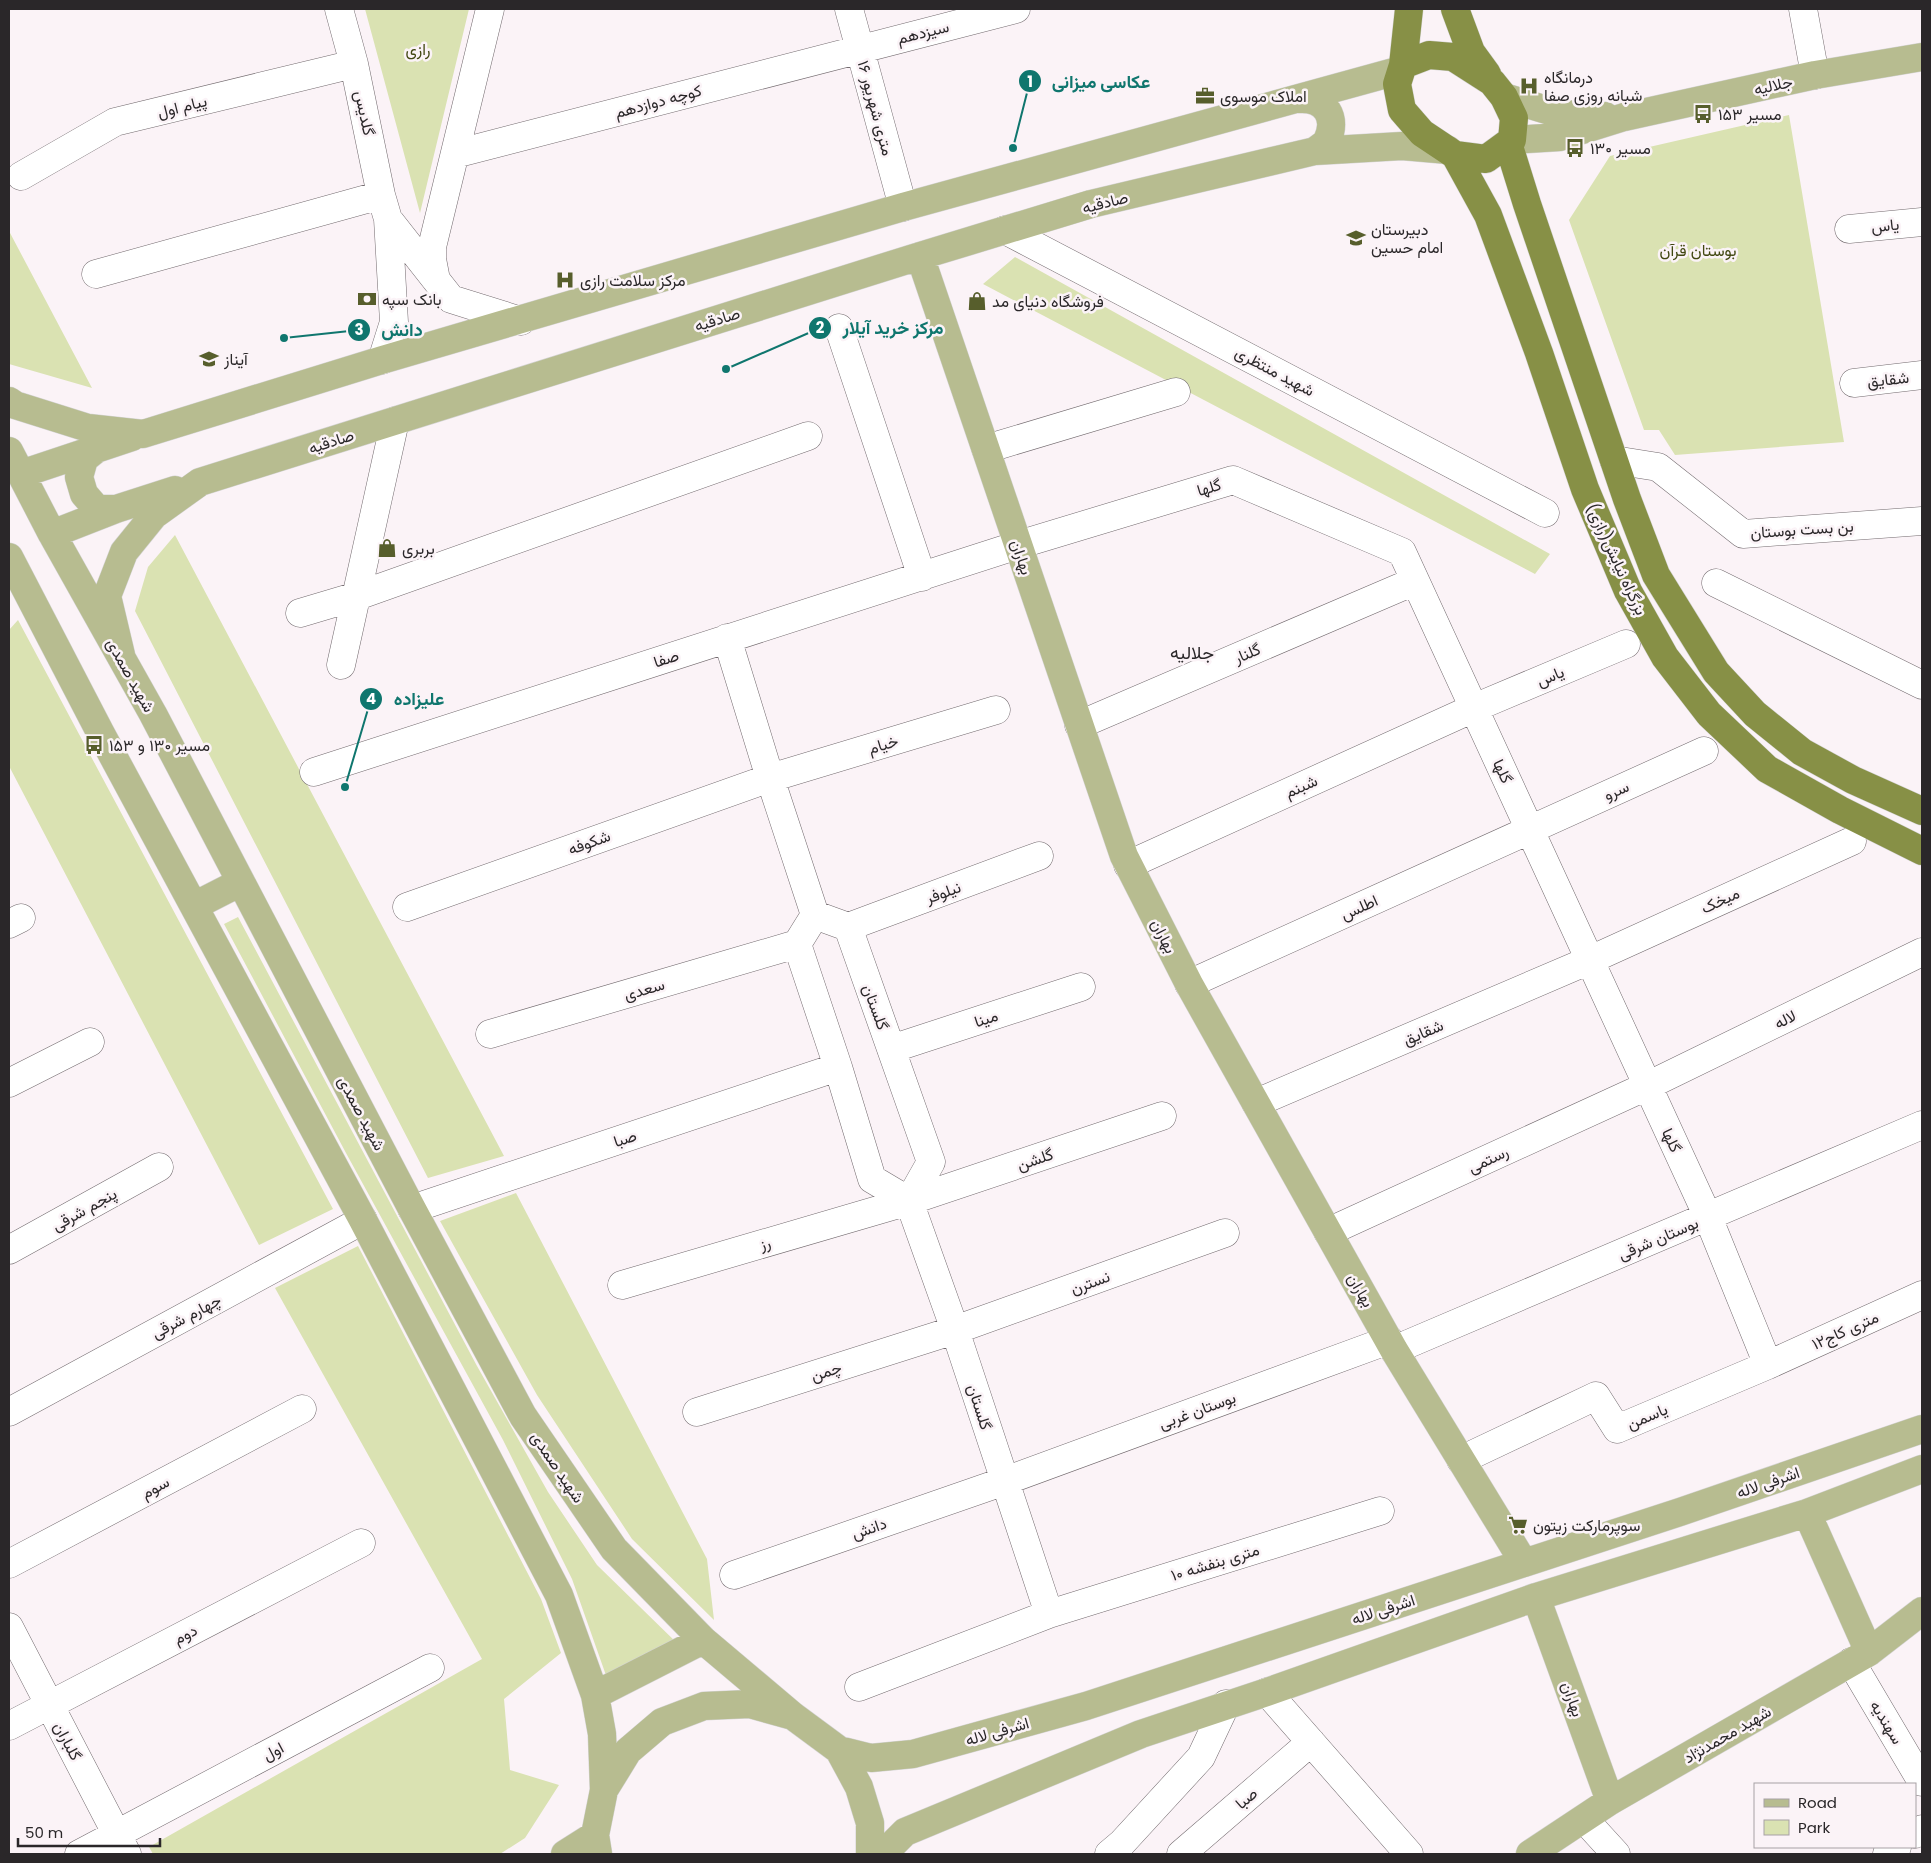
<svg xmlns="http://www.w3.org/2000/svg" width="1931" height="1863" viewBox="0 0 1931 1863" font-family="Poppins,Vazirmatn,sans-serif">
	<style>
		.green { fill: #dae2b2 }
		.lines { fill: none; stroke-linecap: round; stroke-linejoin: round }
		.minor-casing { stroke: #736b6f; stroke-width: 29 }
		.major-casing { stroke: #d4d4d4; stroke-width: 29 }
		.highway-casing { stroke: #d4d4d4; stroke-width: 29 }
		.minor { stroke: #fff; stroke-width: 28 }
		.major { stroke: #b7bc90; stroke-width: 28 }
		.highway { stroke: #879046; stroke-width: 28 }
		.labels { text-anchor: middle; stroke-width: 5; stroke-linejoin: round; paint-order: stroke }
		.street-label { font-size: 16px; fill: #2a2729; stroke: #fbf3f7 }
		.park-label { font-size: 16px; fill: #414711; stroke: #fbf3f7 }
		.poi-label { font-size: 16px; fill: #2a2729; stroke: #fbf3f7; text-anchor: start }
		.neighbourhood-label { font-size: 18px; fill: #2a2729; stroke: #fbf3f7 }
		.leader { fill: none; stroke: #0f766e; stroke-width: 2 }
		.callout-dot { fill: #0f766e; stroke: #fbf3f7; stroke-width: 2 }
		.mark-label { font-size: 15px; text-anchor: middle; font-weight: bold; fill: #fff }
		.callout-label { font-size: 18px; text-anchor: middle; font-weight: bold; fill: #0f766e; stroke: #fbf3f7; stroke-width: 5; stroke-linejoin: round; paint-order: stroke }
	</style>
	<rect width="100%" height="100%" fill="#fbf3f7"/>
	<path class="green" d="M 365,9 L 469,9 L 420,213 Z
		M 1789,115 L 1844,442 L 1675,455 L 1659,430 L 1644,430 L 1569,220 L 1610,156 Z
		M 9,231 L 92,388 L 9,364 Z
		M 1015,257 L 1550,554 L 1535,574 L 983,284 Z
		M 175,535 L 504,1156 L 428,1178 L 135,611 L 148,567 Z
		M 18,620 L 333,1209 L 259,1245 L 9,766 L 9,630 Z
		M 238,917 L 477,1366 L 548,1492 L 597,1565 L 680,1646 L 608,1681 L 572,1579 L 503,1440 L 346,1153 L 224,924 Z
		M 516,1193 L 707,1559 L 714,1620 L 632,1539 L 537,1395 L 440,1221 Z
		M 358,1246 L 541,1599 L 561,1653 L 504,1699 L 510,1770 L 559,1785 L 525,1838 L 500,1854 L 153,1854 L 149,1847 L 482,1659 L 275,1288 Z"/>
	<g class="lines">
		<g class="minor-casing">
			<path id="minor" d="M 339,9 L 354,64 L 381,195 L 388,219 L 394,322 L 382,360
				M 849,9 L 903,207
				M 1803,9 L 1815,75
				M 455,154 L 1016,9
				M 21,176 L 115,122 L 354,64
				M 388,219 L 451,299 L 521,321
				M 1849,229 L 1922,222
				M 1005,230 L 1545,513
				M 96,274 L 381,195
				M 436,280 L 432,259 L 432,247 L 490,9
				M 839,328 L 922,577
				M 1854,383 L 1922,375
				M 986,449 L 1176,392
				M 1614,460 L 1658,467 L 1743,534 L 1922,521
				M 1716,583 L 1922,685
				M 300,613 L 357,596 L 808,436
				M 727,638 L 770,778 L 815,915 L 797,944 L 838,1067 L 872,1179 L 909,1201 L 955,1330 L 1049,1614
				M 341,665 L 395,421
				M 1079,725 L 1415,581
				M 314,772 L 1018,545 L 1233,480 L 1402,552 L 1708,1217 L 1768,1365
				M 1128,865 L 1474,708 L 1626,644
				M 407,907 L 770,778 L 996,710
				M 815,915 L 848,927 L 931,1162 L 909,1201
				M 9,924 L 21,918
				M 848,927 L 1039,856
				M 1189,984 L 1704,751
				M 490,1034 L 797,944
				M 891,1049 L 1081,987
				M 9,1083 L 90,1042
				M 1256,1103 L 1590,960 L 1852,841
				M 412,1209 L 838,1067
				M 1328,1232 L 1647,1086 L 1922,952
				M 9,1250 L 159,1167
				M 622,1285 L 909,1201 L 1162,1116
				M 1394,1350 L 1922,1125
				M 9,1412 L 363,1220
				M 697,1412 L 955,1330 L 1225,1233
				M 1461,1460 L 1596,1396 L 1617,1429 L 1768,1365 L 1922,1295
				M 9,1564 L 302,1409
				M 734,1575 L 1005,1481 L 1389,1340
				M 9,1627 L 127,1854
				M 1851,1662 L 1922,1782
				M 859,1687 L 1049,1614 L 1380,1511
				M 1267,1692 L 1409,1854
				M 9,1726 L 361,1543
				M 1584,1819 L 1616,1854
				M 1915,1834 L 1922,1829
				M 79,1854 L 430,1668
				M 1109,1854 L 1122,1843 L 1201,1757 L 1226,1704
				M 1181,1854 L 1311,1742
				M 1887,1854 L 1897,1847"/>
		</g>
		<g class="major-casing">
			<path id="major" d="M 1504,97 L 1560,114 L 1605,116
				M 1300,99 C 1326,98 1338,118 1327,141 C 1324,145 1319,148 1315,151
				M 1512,140 L 1560,137 L 1624,117 L 1815,75 L 1922,57
				M 920,256 L 1124,856 L 1189,984 L 1394,1350 L 1524,1563
				M 9,401 L 15,405 L 88,428 L 143,434 L 382,360 L 903,207 L 1401,70
				M 100,446 L 84,459 L 79,477 L 84,494 L 97,509 L 116,509
				M 9,451 L 52,534 L 153,714 L 412,1209 L 523,1416 L 614,1549 L 703,1640 L 793,1716
				M 21,474 L 132,437
				M 52,534 L 116,509 L 175,490
				M 9,557 L 100,732 L 363,1220 L 559,1595 L 595,1695 L 602,1734 L 604,1790
				M 121,655 L 107,596 L 124,552 L 154,515 L 200,482 L 920,256 L 1091,204 L 1315,151 L 1402,146 L 1448,150
				M 194,906 L 241,882
				M 1807,1513 L 1869,1652
				M 1536,1597 L 1610,1801
				M 595,1695 L 703,1640
				M 839,1750 L 871,1758 L 913,1754 L 1086,1706 L 1680,1512 L 1922,1429
				M 565,1854 L 595,1835
				M 598,1854 L 595,1835 L 604,1790 L 628,1751 L 662,1722 L 704,1706 L 750,1704 L 793,1716 L 839,1750 L 859,1787 L 870,1823 L 870,1854
				M 883,1854 L 905,1832 L 1141,1734 L 1267,1692 L 1536,1597 L 1807,1513 L 1922,1469
				M 1530,1854 L 1610,1801 L 1869,1652 L 1922,1611"/>
		</g>
		<g class="highway-casing">
			<path id="highway" d="M 1455,9 L 1471,52 L 1487,74
				M 1429,55 L 1453,57 L 1492,82 L 1504,97 L 1514,118 L 1512,140 L 1486,159 L 1455,155 L 1422,133 L 1402,110 L 1397,84 L 1403,65 Z
				M 1403,65 L 1409,9
				M 1508,143 L 1527,204 L 1627,499 L 1656,575 L 1716,672 L 1755,714 L 1802,752 L 1853,780 L 1922,811
				M 1455,155 L 1488,215 L 1539,353 L 1585,489 L 1628,591 L 1665,657 L 1709,714 L 1767,769 L 1840,810 L 1922,851"/>
		</g>
		<use href="#minor" class="minor"/>
		<use href="#major" class="major"/>
		<use href="#highway" class="highway"/>
	</g>
	<defs>
		<g id="hospital-bare" transform="scale(1.5)"><path d="M-5-5h3v3.5h4V-5h3V5h-3V1.5h-4V5h-3Z" fill="#575e2c" stroke="#fbf3f7" stroke-width="2.5" paint-order="stroke"/></g>
		<g id="office-bare" transform="scale(1.5)"><path d="M-6-3h4V-5.5h4V-3h4V5H-6ZM-1-4.5V-3h2v-1.5ZM-6 0V1H6V0Z" fill="#575e2c" stroke="#fbf3f7" stroke-width="2.5" paint-order="stroke"/></g>
		<g id="bus-bare" transform="scale(1.5)"><path d="M-5-6H5V4H4V6H2V4H-2V6H-4V4H-5ZM-3.5-4V0h7V-4ZM-3.5 1.2v1.5H-2V1.2ZM2 1.2v1.5H3.5V1.2Z" fill="#575e2c" stroke="#fbf3f7" stroke-width="2.5" paint-order="stroke"/></g>
		<g id="school-bare" transform="scale(1.5)"><path d="M0-5L7-2L0 1L-7-2ZM-4 1L0 2.5L4 1V4Q0 6-4 4Z" fill="#575e2c" stroke="#fbf3f7" stroke-width="2.5" paint-order="stroke"/></g>
		<g id="bank-bare" transform="scale(1.5)"><path d="M-6-4H6V4H-6ZM0-2.3a2.3 2.3 0 1 0 0 4.6a2.3 2.3 0 1 0 0-4.6Z" fill="#575e2c" stroke="#fbf3f7" stroke-width="2.5" paint-order="stroke"/></g>
		<g id="shop-bare" transform="scale(1.5)"><path d="M-5-2.5h2.3a2.7 3.5 0 0 1 5.4 0H5L5.5 6h-11ZM-1.5-2.5h3a1.5 2.3 0 0 0-3 0Z" fill="#575e2c" stroke="#fbf3f7" stroke-width="2.5" paint-order="stroke"/></g>
		<g id="supermarket-bare" transform="scale(1.5)"><path d="M-6-5.5h2.5l.6 2H6L4.5 2H-2.5L-4.4-4H-6ZM-1.5 3.2a1.3 1.3 0 1 0 .1 0ZM3 3.2a1.3 1.3 0 1 0 .1 0Z" fill="#575e2c" stroke="#fbf3f7" stroke-width="2.5" paint-order="stroke"/></g>
	</defs>
	<g fill-rule="evenodd">
		<use href="#hospital-bare" x="1529" y="86"/>
		<use href="#office-bare" x="1205" y="96"/>
		<use href="#bus-bare" x="1703" y="114"/>
		<use href="#bus-bare" x="1575" y="148"/>
		<use href="#school-bare" x="1356" y="238"/>
		<use href="#hospital-bare" x="565" y="280"/>
		<use href="#bank-bare" x="367" y="299"/>
		<use href="#shop-bare" x="977" y="301"/>
		<use href="#school-bare" x="209" y="359"/>
		<use href="#shop-bare" x="387" y="548"/>
		<use href="#bus-bare" x="94" y="745"/>
		<use href="#supermarket-bare" x="1518" y="1525"/>
	</g>
	<g class="labels">
		<g class="street-label">
			<text transform="translate(923 32) rotate(-14)" y="6">سیزدهم</text>
			<text transform="translate(1773 85) rotate(-12)" y="6">جلالیه</text>
			<text transform="translate(658 101) rotate(-15)" y="6">کوچه دوازدهم</text>
			<text transform="translate(182 106) rotate(-14)" y="6">پیام اول</text>
			<text transform="translate(876 108) rotate(75)" y="6">۱۶ متری شهریور</text>
			<text transform="translate(365 113) rotate(78)" y="6">گلدیس</text>
			<text transform="translate(1105 202) rotate(-14)" y="6">صادقیه</text>
			<text transform="translate(1885 225) rotate(-6)" y="6">یاس</text>
			<text transform="translate(717 319) rotate(-17)" y="6">صادقیه</text>
			<text transform="translate(1275 371) rotate(28)" y="6">شهید منتظری</text>
			<text transform="translate(1888 379) rotate(-6)" y="6">شقایق</text>
			<text transform="translate(331 441) rotate(-18)" y="6">صادقیه</text>
			<text transform="translate(1209 487) rotate(-17)" y="6">گلها</text>
			<text transform="translate(1802 529) rotate(-4)" y="6">بن بست بوستان</text>
			<text transform="translate(1022 557) rotate(71)" y="6">بهاران</text>
			<text transform="translate(1617 559) rotate(65)" y="6">بزرگراه نیایش(رازی)</text>
			<text transform="translate(1247 653) rotate(-23)" y="6">گلنار</text>
			<text transform="translate(666 658) rotate(-18)" y="6">صفا</text>
			<text transform="translate(131 675) rotate(61)" y="6">شهید صمدی</text>
			<text transform="translate(1550 676) rotate(-23)" y="6">یاس</text>
			<text transform="translate(883 744) rotate(-17)" y="6">خیام</text>
			<text transform="translate(1503 771) rotate(65)" y="6">گلها</text>
			<text transform="translate(1301 786) rotate(-24)" y="6">شبنم</text>
			<text transform="translate(1616 790) rotate(-24)" y="6">سرو</text>
			<text transform="translate(589 842) rotate(-20)" y="6">شکوفه</text>
			<text transform="translate(943 892) rotate(-20)" y="6">نیلوفر</text>
			<text transform="translate(1720 900) rotate(-25)" y="6">میخک</text>
			<text transform="translate(1359 907) rotate(-24)" y="6">اطلس</text>
			<text transform="translate(1164 936) rotate(63)" y="6">بهاران</text>
			<text transform="translate(644 989) rotate(-16)" y="6">سعدی</text>
			<text transform="translate(876 1007) rotate(70)" y="6">گلستان</text>
			<text transform="translate(986 1018) rotate(-18)" y="6">مینا</text>
			<text transform="translate(1785 1019) rotate(-26)" y="6">لاله</text>
			<text transform="translate(1423 1032) rotate(-23)" y="6">شقایق</text>
			<text transform="translate(362 1113) rotate(62)" y="6">شهید صمدی</text>
			<text transform="translate(625 1138) rotate(-18)" y="6">صبا</text>
			<text transform="translate(1672 1140) rotate(65)" y="6">گلها</text>
			<text transform="translate(1035 1159) rotate(-19)" y="6">گلشن</text>
			<text transform="translate(1488 1159) rotate(-25)" y="6">رستمی</text>
			<text transform="translate(84 1209) rotate(-29)" y="6">پنجم شرقی</text>
			<text transform="translate(1658 1238) rotate(-23)" y="6">بوستان شرقی</text>
			<text transform="translate(765 1243) rotate(-16)" y="6">رز</text>
			<text transform="translate(1090 1282) rotate(-20)" y="6">نسترن</text>
			<text transform="translate(1361 1290) rotate(60)" y="6">بهاران</text>
			<text transform="translate(186 1316) rotate(-28)" y="6">چهارم شرقی</text>
			<text transform="translate(1845 1330) rotate(-24)" y="6">۱۲متری کاج</text>
			<text transform="translate(826 1371) rotate(-18)" y="6">چمن</text>
			<text transform="translate(980 1407) rotate(72)" y="6">گلستان</text>
			<text transform="translate(1197 1410) rotate(-20)" y="6">بوستان غربی</text>
			<text transform="translate(1647 1416) rotate(-23)" y="6">یاسمن</text>
			<text transform="translate(558 1467) rotate(56)" y="6">شهید صمدی</text>
			<text transform="translate(1768 1482) rotate(-19)" y="6">اشرفی لاله</text>
			<text transform="translate(155 1487) rotate(-28)" y="6">سوم</text>
			<text transform="translate(869 1528) rotate(-19)" y="6">دانش</text>
			<text transform="translate(1215 1562) rotate(-17)" y="6">۱۰ متری بنفشه</text>
			<text transform="translate(1383 1609) rotate(-18)" y="6">اشرفی لاله</text>
			<text transform="translate(185 1634) rotate(-27)" y="6">دوم</text>
			<text transform="translate(1573 1699) rotate(70)" y="6">بهاران</text>
			<text transform="translate(1887 1722) rotate(59)" y="6">سهندیه</text>
			<text transform="translate(997 1731) rotate(-16)" y="6">اشرفی لاله</text>
			<text transform="translate(1727 1734) rotate(-30)" y="6">شهید محمدنژاد</text>
			<text transform="translate(68 1741) rotate(62)" y="6">گلباران</text>
			<text transform="translate(273 1751) rotate(-28)" y="6">اول</text>
			<text transform="translate(1246 1798) rotate(-41)" y="6">صبا</text>
		</g>
		<g class="park-label">
			<text x="418" y="55">رازی</text>
			<text x="1698" y="256">بوستان قرآن</text>
		</g>
		<g class="poi-label">
			<text x="1544" y="83">درمانگاه<tspan x="1544" dy="18">شبانه روزی صفا</tspan></text>
			<text x="1220" y="102">املاک موسوی</text>
			<text x="1718" y="120">مسیر ۱۵۳</text>
			<text x="1590" y="154">مسیر ۱۳۰</text>
			<text x="1371" y="235">دبیرستان<tspan x="1371" dy="18">امام حسین</tspan></text>
			<text x="580" y="286">مرکز سلامت رازی</text>
			<text x="382" y="305">بانک سپه</text>
			<text x="992" y="307">فروشگاه دنیای مد</text>
			<text x="224" y="365">آیناز</text>
			<text x="402" y="554">بربری</text>
			<text x="109" y="751">مسیر ۱۳۰ و ۱۵۳</text>
			<text x="1533" y="1531">سوپرمارکت زیتون</text>
		</g>
		<g class="neighbourhood-label">
			<text x="1192" y="659">جلالیه</text>
		</g>
	</g>
	<path class="leader" d="M1013 148L1030 81M726 369L820 328M284 338L359 330M345 787L371 699"/>
	<g class="callout-dot">
		<circle cx="1013" cy="148" r="5"/>
		<circle cx="726" cy="369" r="5"/>
		<circle cx="284" cy="338" r="5"/>
		<circle cx="345" cy="787" r="5"/>
		<circle cx="1030" cy="81" r="12"/>
		<circle cx="820" cy="328" r="12"/>
		<circle cx="359" cy="330" r="12"/>
		<circle cx="371" cy="699" r="12"/>
	</g>
	<g class="mark-label">
		<text x="1030" y="87">1</text>
		<text x="820" y="333">2</text>
		<text x="359" y="335">3</text>
		<text x="371" y="704">4</text>
	</g>
	<g class="callout-label">
		<text x="1101" y="88">عکاسی میزانی</text>
		<text x="893" y="334">مرکز خرید آیلار</text>
		<text x="402" y="336">دانش</text>
		<text x="419" y="705">علیزاده</text>
	</g>
	<rect width="1931" height="1863" fill="none" stroke="#2a2729" stroke-width="20"/>
	<rect x="1754" y="1783" width="162" height="65" fill="#fbf3f7" stroke="#a7a1a5"/>
	<rect x="1764" y="1799" width="25" height="8" fill="#b7bc90" stroke="#a7a1a5"/>
	<text x="1798" y="1808" font-size="15" fill="#2a2729">Road</text>
	<rect x="1764" y="1820" width="25" height="15" fill="#dae2b2" stroke="#a7a1a5"/>
	<text x="1798" y="1833" font-size="15" fill="#2a2729">Park</text>
	<path d="M18 1838v8h142v-8" fill="none" stroke="#2a2729" stroke-width="2.5"/>
	<text x="25" y="1838" font-size="15" fill="#2a2729" stroke="#fbf3f7" stroke-width="4" paint-order="stroke">50 m</text>
</svg>
